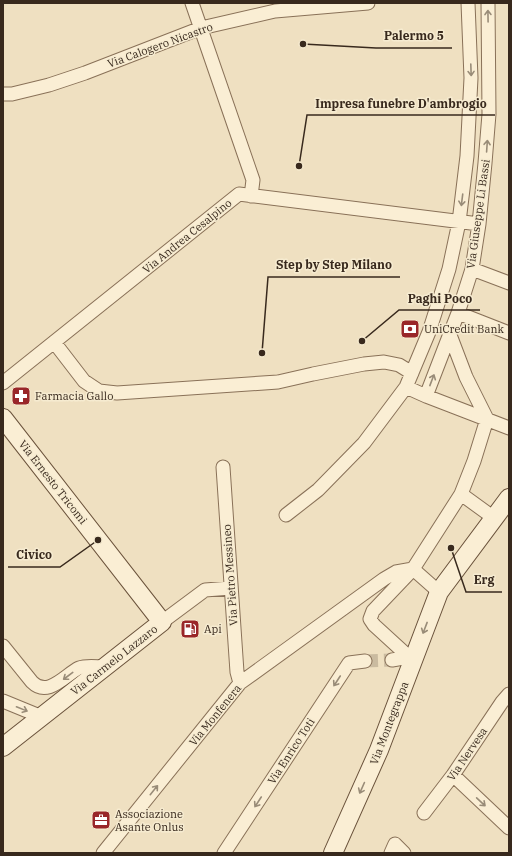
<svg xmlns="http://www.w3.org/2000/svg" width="512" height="856" viewBox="0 0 512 856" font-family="'IBM Plex Serif',serif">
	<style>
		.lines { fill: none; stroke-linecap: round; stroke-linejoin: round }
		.street-tunnel { stroke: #cabba0; stroke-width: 13; stroke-dasharray: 13 6; stroke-linecap: butt }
		.street-casing { stroke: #897158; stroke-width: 15 }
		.secondary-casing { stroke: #6a523b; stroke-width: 20 }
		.street { stroke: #faeed4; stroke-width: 13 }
		.secondary { stroke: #faeed4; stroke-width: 18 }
		.oneway { stroke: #998c78 }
		.labels { text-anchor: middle; stroke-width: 3; stroke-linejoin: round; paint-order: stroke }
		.street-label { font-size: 11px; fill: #38291d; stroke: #f6ebd0 }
		.poi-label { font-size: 11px; fill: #38291d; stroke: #f6ebd0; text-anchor: start }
		.leader { fill: none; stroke: #38291d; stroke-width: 1.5 }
		.callout-dot { fill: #38291d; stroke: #f6ebd0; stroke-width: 1.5 }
		.callout-label { font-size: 12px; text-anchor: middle; font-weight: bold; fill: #38291d; stroke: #f6ebd0; stroke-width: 3; stroke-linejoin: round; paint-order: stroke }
	</style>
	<rect width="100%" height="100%" fill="#efe0c1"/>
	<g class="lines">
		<path class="street-tunnel" d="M 365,661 L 392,660"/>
		<g class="street-casing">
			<path id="street" d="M 192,3 L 253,180 L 251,196
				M 3,94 L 12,94 L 49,85 L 85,73 L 201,28 L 275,11 L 368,3
				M 472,269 L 509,283
				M 458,313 L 509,333
				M 450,335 L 466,377 L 487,419
				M 54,342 L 84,381 L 99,391 L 117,393 L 278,382 L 313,374 L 364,364 L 384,362 L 399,365 L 412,373
				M 3,383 L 239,194 L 479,224
				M 406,387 L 426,396 L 458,313 L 472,269 L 479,224 L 485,163 L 489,114 L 488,3
				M 426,396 L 509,428
				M 223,467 L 237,672 L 240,683
				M 461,494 L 494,518
				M 286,515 L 318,490 L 364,443 L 406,387 L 429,332 L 449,269 L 459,222 L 467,156 L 471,78 L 468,3
				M 439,592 L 413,569 L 461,494 L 474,461 L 487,419
				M 162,622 L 205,590 L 231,588
				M 3,646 L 32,682 C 48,698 65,675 79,668 C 87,665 97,667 105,667
				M 409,657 L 374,625 L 370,619 L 373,611 L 413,569
				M 392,660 L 409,657 L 414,658
				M 3,701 L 42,717
				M 453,775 L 509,828
				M 424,813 L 453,775 L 502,702 L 509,694
				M 103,853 L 240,683 L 384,579 L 396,572 L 413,569
				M 224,853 L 349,663 L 365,661
				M 391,853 L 395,844 L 404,853"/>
		</g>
		<g class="secondary-casing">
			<path id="secondary" d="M 3,418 L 162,622 L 3,747
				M 333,853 L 379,750 L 439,592 L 509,498"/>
		</g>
		<use href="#street" class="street"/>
		<use href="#secondary" class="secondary"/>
	</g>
	<defs><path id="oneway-shaft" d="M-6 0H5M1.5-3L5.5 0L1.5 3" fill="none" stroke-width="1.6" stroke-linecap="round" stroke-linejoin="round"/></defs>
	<g class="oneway">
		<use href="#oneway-shaft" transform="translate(488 16) rotate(-91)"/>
		<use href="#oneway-shaft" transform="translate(471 70) rotate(88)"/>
		<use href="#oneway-shaft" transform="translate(487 146) rotate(-86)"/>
		<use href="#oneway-shaft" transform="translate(462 200) rotate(97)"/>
		<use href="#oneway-shaft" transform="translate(432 380) rotate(-69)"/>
		<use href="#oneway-shaft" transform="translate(425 628) rotate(111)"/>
		<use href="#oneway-shaft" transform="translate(68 676) rotate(143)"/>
		<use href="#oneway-shaft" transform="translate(337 681) rotate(123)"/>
		<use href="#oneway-shaft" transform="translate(22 709) rotate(22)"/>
		<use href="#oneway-shaft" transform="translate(362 788) rotate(114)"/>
		<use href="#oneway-shaft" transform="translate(154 790) rotate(-51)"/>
		<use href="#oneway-shaft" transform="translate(258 802) rotate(123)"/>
		<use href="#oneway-shaft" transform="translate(481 802) rotate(43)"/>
	</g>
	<defs>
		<g id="bank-square" transform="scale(1)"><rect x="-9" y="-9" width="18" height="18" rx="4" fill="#992629" stroke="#f6ebd0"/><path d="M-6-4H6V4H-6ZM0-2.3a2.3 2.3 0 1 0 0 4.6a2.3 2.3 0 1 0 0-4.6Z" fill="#fff"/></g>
		<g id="pharmacy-square" transform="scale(1)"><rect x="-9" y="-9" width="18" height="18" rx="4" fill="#992629" stroke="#f6ebd0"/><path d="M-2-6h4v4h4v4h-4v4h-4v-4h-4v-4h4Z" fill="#fff"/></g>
		<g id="fuel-square" transform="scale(1)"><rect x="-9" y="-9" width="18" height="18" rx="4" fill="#992629" stroke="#f6ebd0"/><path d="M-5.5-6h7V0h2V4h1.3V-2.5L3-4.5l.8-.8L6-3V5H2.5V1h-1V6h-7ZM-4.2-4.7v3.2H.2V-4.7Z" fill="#fff"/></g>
		<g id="office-square" transform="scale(1)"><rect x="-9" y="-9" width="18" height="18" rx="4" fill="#992629" stroke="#f6ebd0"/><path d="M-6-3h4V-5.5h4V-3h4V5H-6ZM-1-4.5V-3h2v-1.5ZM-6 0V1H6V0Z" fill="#fff"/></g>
	</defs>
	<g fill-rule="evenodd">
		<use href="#bank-square" x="410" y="329"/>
		<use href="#pharmacy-square" x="21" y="396"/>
		<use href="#fuel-square" x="190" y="629"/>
		<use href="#office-square" x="101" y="820"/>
	</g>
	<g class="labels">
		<g class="street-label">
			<text transform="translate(160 45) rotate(-20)" y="4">Via Calogero Nicastro</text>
			<text transform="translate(478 214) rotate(-82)" y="4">Via Giuseppe Li Bassi</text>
			<text transform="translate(187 236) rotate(-39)" y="4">Via Andrea Cesalpino</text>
			<text transform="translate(53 482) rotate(52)" y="4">Via Ernesto Tricomi</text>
			<text transform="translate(230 575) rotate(-94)" y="4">Via Pietro Messineo</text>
			<text transform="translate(114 660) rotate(-38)" y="4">Via Carmelo Lazzaro</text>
			<text transform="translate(215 715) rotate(-51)" y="4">Via Monfenera</text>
			<text transform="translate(389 723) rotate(-69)" y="4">Via Montegrappa</text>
			<text transform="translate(291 751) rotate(-57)" y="4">Via Enrico Toti</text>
			<text transform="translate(467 754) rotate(-56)" y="4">Via Nervesa</text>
		</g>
		<g class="poi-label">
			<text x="424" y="333">UniCredit Bank</text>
			<text x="35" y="400">Farmacia Gallo</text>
			<text x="204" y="633">Api</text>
			<text x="115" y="818">Associazione<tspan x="115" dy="13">Asante Onlus</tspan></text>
		</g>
	</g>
	<path class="leader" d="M303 44L376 48H452M299 166L307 115H495M262 353L268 277H400M362 341L399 310H480M98 540L60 567H8M451 548L466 592H502"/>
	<g class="callout-dot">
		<circle cx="303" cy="44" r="4"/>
		<circle cx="299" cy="166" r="4"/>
		<circle cx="262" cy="353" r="4"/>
		<circle cx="362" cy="341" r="4"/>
		<circle cx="98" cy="540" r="4"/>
		<circle cx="451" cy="548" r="4"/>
	</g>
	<g class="callout-label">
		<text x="414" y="40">Palermo 5</text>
		<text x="401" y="108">Impresa funebre D'ambrogio</text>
		<text x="334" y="269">Step by Step Milano</text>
		<text x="440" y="303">Paghi Poco</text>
		<text x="34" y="559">Civico</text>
		<text x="484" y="584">Erg</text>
	</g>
	<rect width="512" height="856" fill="none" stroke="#38291d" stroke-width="8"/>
</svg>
